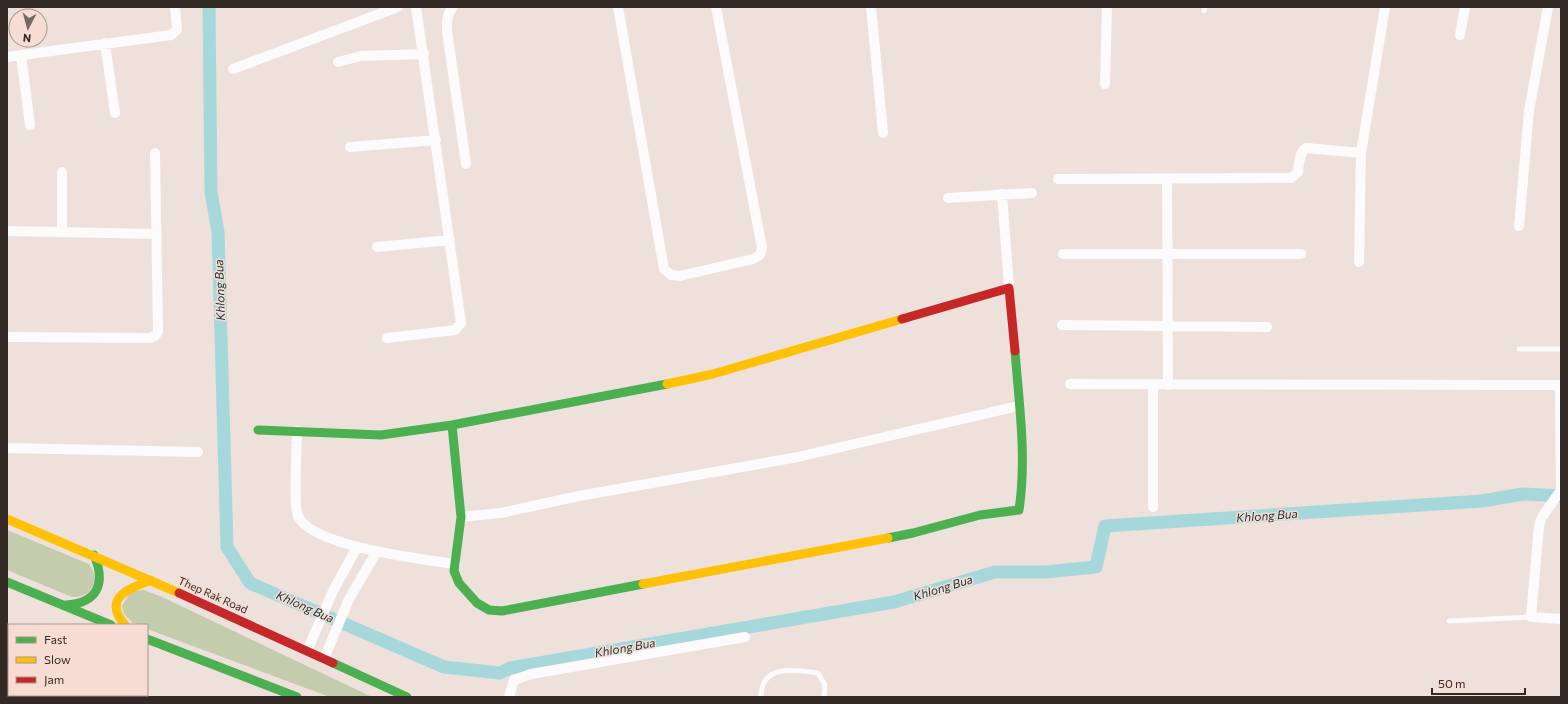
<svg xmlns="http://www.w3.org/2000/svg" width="1568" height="704" viewBox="0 0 1568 704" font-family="Commissioner,sans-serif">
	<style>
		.green { fill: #c4ccad }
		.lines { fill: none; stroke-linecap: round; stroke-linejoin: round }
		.canal { stroke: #a6d8db; stroke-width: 13 }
		.lane { stroke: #fcfafa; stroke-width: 5 }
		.street { stroke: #fcfafa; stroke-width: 10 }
		.fast { stroke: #4caf50; stroke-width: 9 }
		.slow { stroke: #ffc107; stroke-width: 9 }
		.jam { stroke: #c62828; stroke-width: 9 }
		.labels { text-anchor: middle; stroke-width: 3; stroke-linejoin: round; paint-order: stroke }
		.street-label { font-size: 11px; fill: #332a26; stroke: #f6dcd3 }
		.water-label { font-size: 12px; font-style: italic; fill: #0f3538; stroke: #f6dcd3 }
	</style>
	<rect width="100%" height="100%" fill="#eee0db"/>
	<path class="green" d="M 7,530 L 89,564 C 101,580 92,598 72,597 L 7,570 Z
		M 144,590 L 162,597 L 372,697 L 330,697 L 147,629 L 147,625 L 133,623 L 124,614 L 122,606 L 131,591 Z"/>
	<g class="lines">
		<path class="canal" d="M 209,7 L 211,192 L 218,232 L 227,547 L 250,583 L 444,667 L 500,673 L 510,668 L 894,602 L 995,572 L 1045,572 L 1096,567 L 1105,526 L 1482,501 L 1523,494 L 1561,496"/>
		<path class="lane" d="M 1204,11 L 1205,7
			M 1519,349 L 1561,349
			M 1449,621 L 1531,617
			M 761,697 C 761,663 796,670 818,673 L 825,685 L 824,697"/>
		<path class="street" d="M 453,7 C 446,15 447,22 447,31 L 466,164
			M 618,7 L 664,269 L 671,275 L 680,276 L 753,259 L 760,255 L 762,248 L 716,7
			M 871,7 L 883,133
			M 1460,35 L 1465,7
			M 105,43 L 115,113
			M 21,55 L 30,125
			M 7,57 L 171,35 L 177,30 L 175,7
			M 338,62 L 361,56 L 424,54
			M 233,69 L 398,7
			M 1105,84 L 1107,7
			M 350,147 L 436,140
			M 62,172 L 62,232
			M 1058,179 L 1291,178 L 1298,172 C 1299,164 1299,153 1306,148 L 1361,153
			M 1167,179 L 1168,385
			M 1002,194 L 1009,288
			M 948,198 L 1032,193
			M 1519,226 L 1529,111 L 1548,7
			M 7,231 L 156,234
			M 377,247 L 450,240
			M 1063,254 L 1301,254
			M 1359,262 L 1361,153 L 1385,7
			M 1062,325 L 1267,327
			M 7,337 L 150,338 L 155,336 L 158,332 L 155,153
			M 387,338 L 455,330 L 461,323 L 416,7
			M 1070,384 L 1561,385
			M 1560,385 L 1561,490 L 1542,517 L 1539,526 L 1531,617 L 1561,619
			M 297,431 C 297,448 293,504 298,516 C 312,547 423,559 455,564
			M 7,448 L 198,452
			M 1153,507 L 1153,385
			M 461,517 L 501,513 L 579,496 L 798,457 L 1018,406
			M 307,651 L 333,591 L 357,547
			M 324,659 L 349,599 L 377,551
			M 509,697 L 514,680 L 531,674 L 745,637"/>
		<path class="fast" d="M 452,425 L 461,517 L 454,571 L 459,583 L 477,603 L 489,610 L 502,611 L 643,584
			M 258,430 L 381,435 L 452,425 L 667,384
			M 888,538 L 913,533 L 980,515 L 1019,510 C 1027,457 1019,404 1015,351
			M 7,582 L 111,625
			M 66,605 C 98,603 106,583 94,555
			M 147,639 L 297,697
			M 333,663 L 407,697"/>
		<path class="slow" d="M 667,384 L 713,374 L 902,319
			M 7,519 L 179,593
			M 643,584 L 888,538
			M 125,625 C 102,598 128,589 151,580"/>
		<path class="jam" d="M 902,319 L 1009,288 L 1015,351
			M 179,593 L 333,663"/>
	</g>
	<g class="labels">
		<g class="street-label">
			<text transform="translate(213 595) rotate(24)" y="4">Thep Rak Road</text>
		</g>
		<g class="water-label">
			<text transform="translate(220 290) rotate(-92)" y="4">Khlong Bua</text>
			<text transform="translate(1267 516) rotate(-4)" y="4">Khlong Bua</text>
			<text transform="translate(943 588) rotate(-17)" y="4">Khlong Bua</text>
			<text transform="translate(305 607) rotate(24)" y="4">Khlong Bua</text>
			<text transform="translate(625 648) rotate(-10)" y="4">Khlong Bua</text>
		</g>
	</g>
	<rect width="1568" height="704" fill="none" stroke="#332a26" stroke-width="16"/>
	<rect x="8" y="624" width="140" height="72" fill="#f6dcd3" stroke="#a8958e"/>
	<rect x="16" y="637" width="20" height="6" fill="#4caf50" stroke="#a8958e"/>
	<text x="44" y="644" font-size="12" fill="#332a26">Fast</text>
	<rect x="16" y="657" width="20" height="6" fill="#ffc107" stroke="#a8958e"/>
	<text x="44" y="664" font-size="12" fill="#332a26">Slow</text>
	<rect x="16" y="677" width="20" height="6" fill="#c62828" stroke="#a8958e"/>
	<text x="44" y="684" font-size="12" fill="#332a26">Jam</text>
	<g transform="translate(28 28) rotate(186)"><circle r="19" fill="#f6dcd3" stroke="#a8958e"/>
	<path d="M0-3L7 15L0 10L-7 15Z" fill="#746a65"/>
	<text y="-6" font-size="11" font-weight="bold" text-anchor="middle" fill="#332a26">N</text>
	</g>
	<path d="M1432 688v6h93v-6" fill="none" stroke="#332a26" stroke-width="2"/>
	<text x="1438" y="688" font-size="12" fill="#332a26" stroke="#f6dcd3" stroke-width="3" paint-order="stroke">50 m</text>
</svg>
